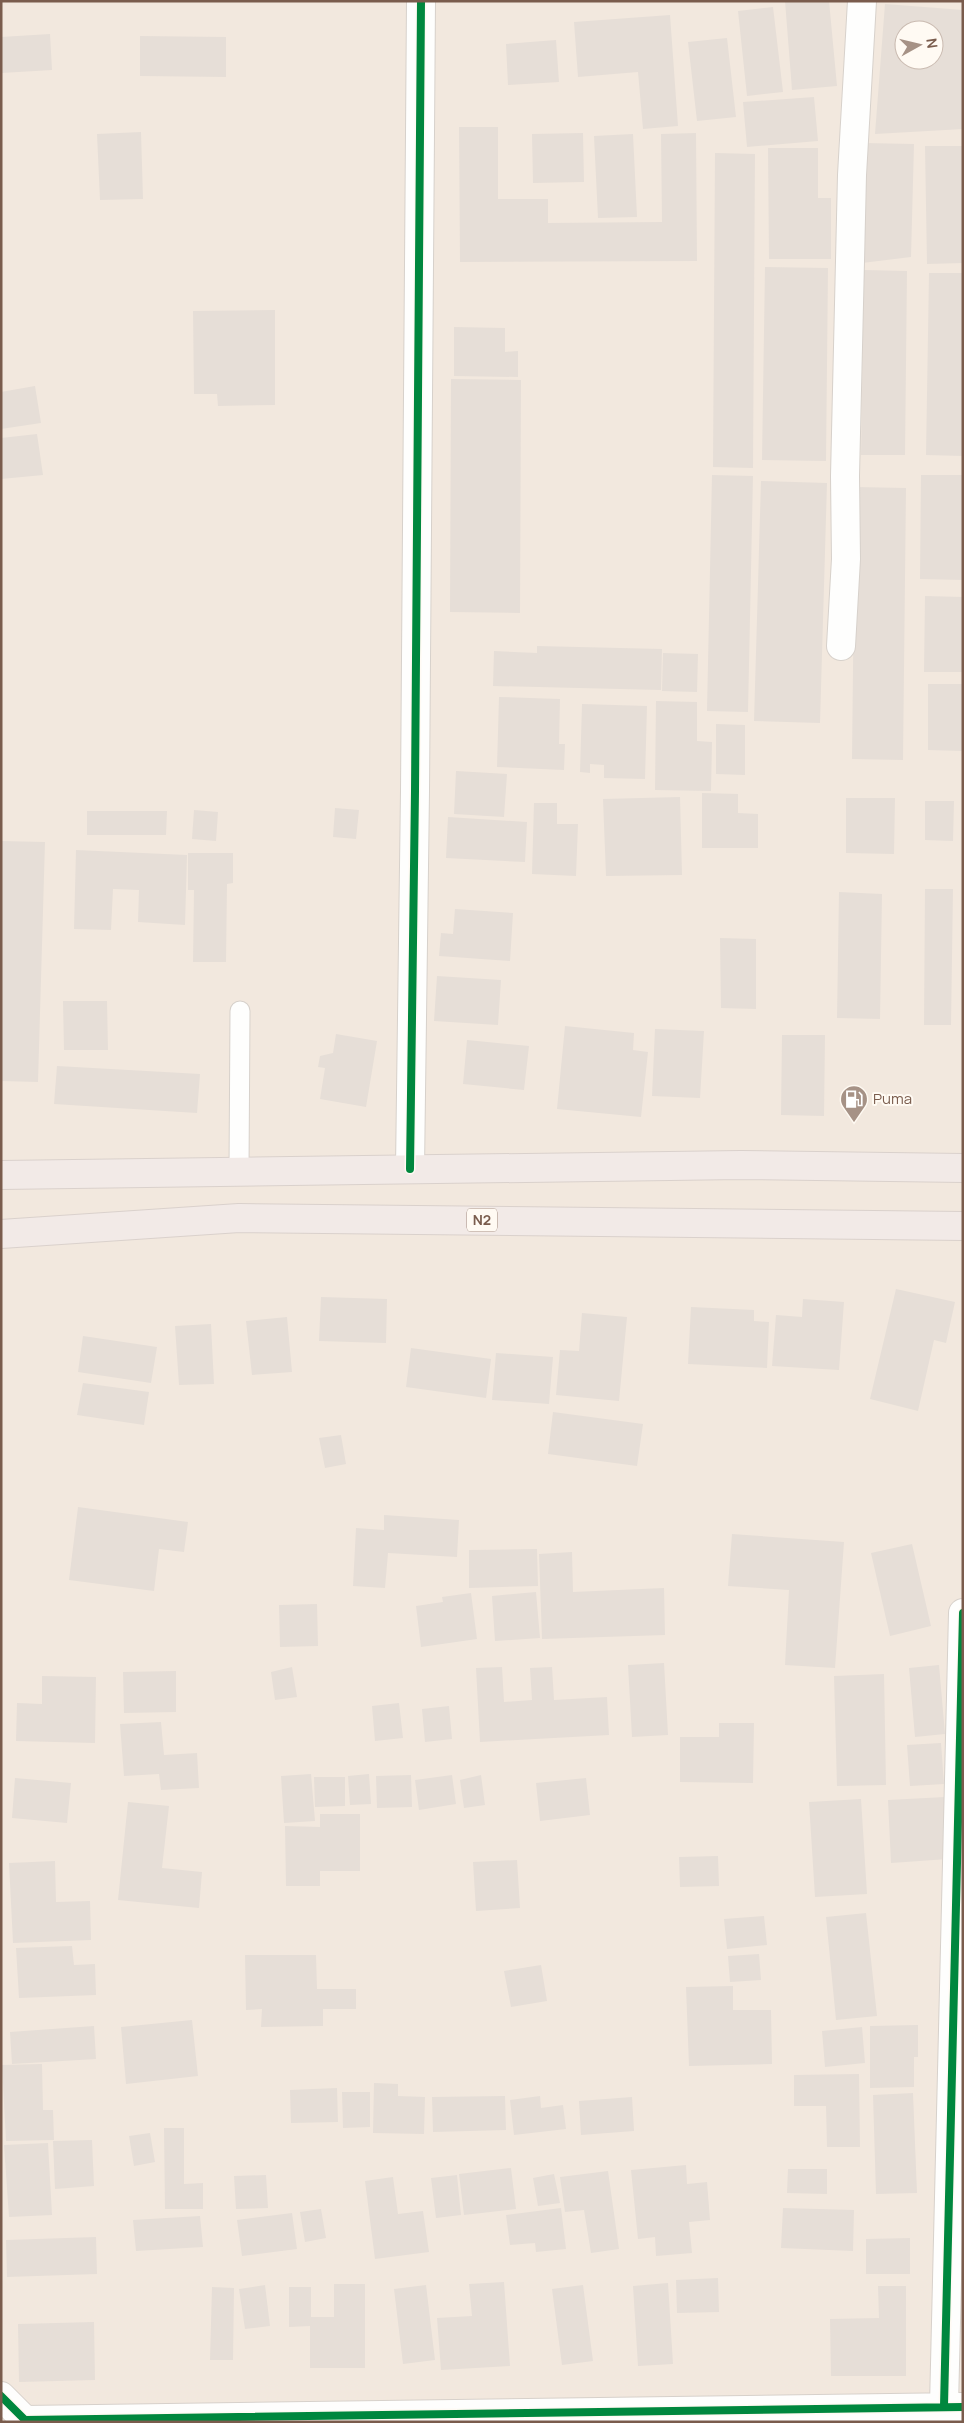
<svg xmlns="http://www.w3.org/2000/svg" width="964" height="2423" viewBox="0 0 964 2423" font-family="Manrope,sans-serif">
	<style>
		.residential { fill: #f2e8de; fill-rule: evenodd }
		.building { fill: #e6ded7; fill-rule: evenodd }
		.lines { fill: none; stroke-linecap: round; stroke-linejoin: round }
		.lane-casing { stroke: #d7d1cb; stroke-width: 21 }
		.street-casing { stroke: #d7d1cb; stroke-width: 30 }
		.highway-casing { stroke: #dad1cc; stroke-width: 30 }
		.lane { stroke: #fefefd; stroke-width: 19 }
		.street { stroke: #fefefd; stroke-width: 28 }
		.highway { stroke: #f2eae7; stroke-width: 28 }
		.cycleway-casing { stroke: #fffaf3; stroke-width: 11 }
		.cycleway { stroke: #00873e; stroke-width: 8 }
		.labels { text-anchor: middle; stroke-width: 4; stroke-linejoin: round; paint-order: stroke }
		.shield { fill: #fffaf3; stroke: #a28b7f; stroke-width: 1 }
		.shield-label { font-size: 14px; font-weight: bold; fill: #7a5c4d }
		.poi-label { font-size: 15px; fill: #7a5c4d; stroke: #fffaf3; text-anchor: start }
	</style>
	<rect width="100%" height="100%" fill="#f9f5f0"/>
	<path class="residential" d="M 1,1 L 963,1 L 963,2422 L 1,2422 ZM 904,30 L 934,30 L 934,60 L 904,60 Z"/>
	<path class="building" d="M 785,1 L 829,1 L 837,86 L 792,90 Z
		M 885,4 L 963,10 L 963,129 L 875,134 ZM 904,30 L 934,30 L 934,60 L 904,60 Z
		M 773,7 L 783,92 L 747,96 L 738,11 Z
		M 670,15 L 678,126 L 643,129 L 638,72 L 578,77 L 574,22 Z
		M 50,34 L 52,70 L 1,73 L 1,37 Z
		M 140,36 L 226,37 L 226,77 L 140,76 Z
		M 727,38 L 736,117 L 697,121 L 688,42 Z
		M 556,40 L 559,82 L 508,85 L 506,44 Z
		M 814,97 L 818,141 L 747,147 L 743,102 Z
		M 459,127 L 498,127 L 498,199 L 548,199 L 548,223 L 662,222 L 661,134 L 696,133 L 697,261 L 460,262 Z
		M 141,132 L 143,199 L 100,200 L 97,134 Z
		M 583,133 L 584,182 L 533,183 L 532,134 Z
		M 633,134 L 637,217 L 598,218 L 594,136 Z
		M 863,143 L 914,144 L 911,257 L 862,263 Z
		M 925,146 L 963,146 L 963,263 L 927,264 Z
		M 768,148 L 818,148 L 818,198 L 831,198 L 831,259 L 769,259 Z
		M 715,153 L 755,154 L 753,468 L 713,467 Z
		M 765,267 L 828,268 L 826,461 L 762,460 Z
		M 864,270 L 907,271 L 905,455 L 861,455 Z
		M 929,273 L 963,273 L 963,456 L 926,455 Z
		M 275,310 L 275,405 L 218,406 L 217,394 L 194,394 L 193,311 Z
		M 454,327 L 505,328 L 505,352 L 518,351 L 518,377 L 454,376 Z
		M 451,379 L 521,380 L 520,613 L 450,612 Z
		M 35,386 L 41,423 L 1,429 L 1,392 Z
		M 37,434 L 43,475 L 1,479 L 1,438 Z
		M 712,475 L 753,476 L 748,712 L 707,711 Z
		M 921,475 L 963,475 L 963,580 L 920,579 Z
		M 761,481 L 827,483 L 820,723 L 754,721 Z
		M 855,487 L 906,488 L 903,760 L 852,759 Z
		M 925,596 L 963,597 L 963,672 L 924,672 Z
		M 537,646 L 662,649 L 661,690 L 493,686 L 494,651 L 537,653 Z
		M 663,653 L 698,654 L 697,692 L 662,691 Z
		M 928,684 L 963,684 L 963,751 L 928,750 Z
		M 499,697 L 560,699 L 559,744 L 565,744 L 564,770 L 497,767 Z
		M 656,701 L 697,702 L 697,741 L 712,742 L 711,791 L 655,790 Z
		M 582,704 L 647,706 L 645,779 L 604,778 L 604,765 L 590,764 L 590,773 L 580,772 Z
		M 716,724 L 745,725 L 745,775 L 716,774 Z
		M 456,771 L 507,774 L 504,817 L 454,814 Z
		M 702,793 L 738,794 L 738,813 L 758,814 L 758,848 L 702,848 Z
		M 680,797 L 682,875 L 606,876 L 603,799 Z
		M 846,798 L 895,798 L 894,854 L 846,853 Z
		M 925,801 L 954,801 L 953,841 L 925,840 Z
		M 534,803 L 557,803 L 557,824 L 578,824 L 576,876 L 532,874 Z
		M 335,808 L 359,810 L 356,839 L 333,837 Z
		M 194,810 L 218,812 L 216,841 L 192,839 Z
		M 87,811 L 167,811 L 166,835 L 87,835 Z
		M 448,817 L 527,822 L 525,862 L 446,858 Z
		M 1,841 L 45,842 L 38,1082 L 1,1081 Z
		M 76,850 L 187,855 L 185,925 L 138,922 L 139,890 L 113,889 L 111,930 L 74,929 Z
		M 188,853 L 233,853 L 233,883 L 227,884 L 226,962 L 193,962 L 194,890 L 188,890 Z
		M 925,889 L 953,889 L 951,1025 L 924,1025 Z
		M 839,892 L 882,894 L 880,1019 L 837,1018 Z
		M 455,909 L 513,913 L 510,961 L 439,956 L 441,933 L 453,934 Z
		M 720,938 L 756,939 L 756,1009 L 721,1008 Z
		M 437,976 L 501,980 L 498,1025 L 434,1021 Z
		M 63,1001 L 107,1001 L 108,1050 L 64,1050 Z
		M 565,1026 L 634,1033 L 633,1050 L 648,1052 L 641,1117 L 557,1109 Z
		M 655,1029 L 704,1031 L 700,1098 L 652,1096 Z
		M 336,1034 L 377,1041 L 366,1107 L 320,1099 L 325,1068 L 318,1067 L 320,1056 L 333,1053 Z
		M 782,1035 L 825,1035 L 824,1116 L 781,1115 Z
		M 467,1040 L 529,1046 L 524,1090 L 463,1084 Z
		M 57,1066 L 200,1074 L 197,1113 L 54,1104 Z
		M 896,1289 L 955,1302 L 946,1343 L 934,1340 L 918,1411 L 870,1399 Z
		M 321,1297 L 387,1299 L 386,1343 L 319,1341 Z
		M 803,1299 L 844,1302 L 839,1370 L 772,1366 L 776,1315 L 802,1317 Z
		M 691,1307 L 754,1310 L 754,1321 L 769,1322 L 767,1368 L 688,1364 Z
		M 582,1313 L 627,1317 L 619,1401 L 556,1395 L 560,1350 L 579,1351 Z
		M 287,1317 L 292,1372 L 252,1375 L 246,1321 Z
		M 211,1324 L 214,1384 L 179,1385 L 175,1326 Z
		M 83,1336 L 157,1347 L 151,1383 L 78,1372 Z
		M 411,1348 L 491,1359 L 486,1398 L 406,1387 Z
		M 496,1353 L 553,1357 L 549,1404 L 492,1400 Z
		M 83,1383 L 149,1392 L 144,1425 L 77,1415 Z
		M 553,1412 L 643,1424 L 637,1466 L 548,1454 Z
		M 341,1435 L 346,1464 L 325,1468 L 319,1438 Z
		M 78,1507 L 188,1522 L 184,1552 L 159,1549 L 154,1591 L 69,1580 Z
		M 384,1515 L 459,1520 L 457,1557 L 388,1553 L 385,1588 L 353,1586 L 356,1528 L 384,1530 Z
		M 732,1534 L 844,1542 L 835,1668 L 785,1665 L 789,1590 L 728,1586 Z
		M 912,1544 L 931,1626 L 890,1636 L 871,1553 Z
		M 537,1549 L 538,1586 L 469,1588 L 469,1550 Z
		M 572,1552 L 573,1592 L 664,1588 L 665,1635 L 542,1639 L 539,1554 Z
		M 536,1592 L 540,1638 L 495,1641 L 492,1596 Z
		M 471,1593 L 477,1639 L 421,1647 L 416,1606 L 443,1602 L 442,1597 Z
		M 317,1604 L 318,1646 L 280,1647 L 279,1605 Z
		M 664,1663 L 668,1735 L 632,1737 L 628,1665 Z
		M 939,1665 L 945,1734 L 915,1737 L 909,1668 Z
		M 292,1667 L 297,1697 L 275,1700 L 271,1672 Z
		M 502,1667 L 504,1702 L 532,1700 L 530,1668 L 552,1667 L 554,1700 L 607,1697 L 609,1735 L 480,1742 L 476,1668 Z
		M 176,1671 L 176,1712 L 124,1713 L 123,1672 Z
		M 884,1674 L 886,1785 L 837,1786 L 834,1676 Z
		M 42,1676 L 96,1677 L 95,1743 L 16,1741 L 17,1703 L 42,1704 Z
		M 399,1703 L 403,1738 L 375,1741 L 372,1706 Z
		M 449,1706 L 452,1739 L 425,1742 L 422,1709 Z
		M 161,1722 L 164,1755 L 197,1753 L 199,1788 L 161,1790 L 159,1774 L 124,1776 L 120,1724 Z
		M 719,1723 L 754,1723 L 753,1783 L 680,1782 L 680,1737 L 719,1737 Z
		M 941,1743 L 944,1784 L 910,1786 L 907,1745 Z
		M 311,1774 L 315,1821 L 284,1823 L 281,1776 Z
		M 369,1774 L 371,1804 L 350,1805 L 348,1776 Z
		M 411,1775 L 412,1807 L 377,1808 L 376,1776 Z
		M 452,1775 L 456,1804 L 419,1810 L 415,1780 Z
		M 481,1775 L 485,1805 L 464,1808 L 460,1780 Z
		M 314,1777 L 345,1777 L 345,1806 L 315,1807 Z
		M 15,1778 L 71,1783 L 67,1823 L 12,1818 Z
		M 586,1778 L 590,1815 L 540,1821 L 536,1783 Z
		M 945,1797 L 948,1859 L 891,1863 L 888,1800 Z
		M 861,1799 L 867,1894 L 815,1897 L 809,1802 Z
		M 128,1802 L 169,1806 L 162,1868 L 202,1872 L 199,1908 L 118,1900 Z
		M 320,1814 L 360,1814 L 360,1871 L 320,1871 L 320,1886 L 286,1886 L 285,1826 L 320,1827 Z
		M 718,1856 L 719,1886 L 680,1887 L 679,1857 Z
		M 517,1860 L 520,1908 L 476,1911 L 473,1862 Z
		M 55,1861 L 56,1902 L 90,1901 L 91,1940 L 13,1943 L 9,1863 Z
		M 866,1913 L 877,2016 L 836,2020 L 826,1917 Z
		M 764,1916 L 767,1945 L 727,1949 L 724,1919 Z
		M 72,1946 L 74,1965 L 95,1964 L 96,1995 L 19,1998 L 16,1948 Z
		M 759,1954 L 761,1980 L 730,1982 L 728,1956 Z
		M 245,1955 L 316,1955 L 317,1989 L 356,1989 L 356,2009 L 323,2009 L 323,2026 L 261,2027 L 262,2009 L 246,2010 Z
		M 541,1965 L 547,2001 L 511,2007 L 504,1971 Z
		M 733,1986 L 733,2010 L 771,2010 L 772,2064 L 689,2066 L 686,1987 Z
		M 192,2020 L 198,2076 L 126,2084 L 121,2027 Z
		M 918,2025 L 918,2057 L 914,2057 L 914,2087 L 870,2088 L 870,2026 Z
		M 94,2026 L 96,2059 L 12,2064 L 10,2032 Z
		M 862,2027 L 865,2063 L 825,2067 L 822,2031 Z
		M 42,2064 L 43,2110 L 53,2110 L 54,2140 L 6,2141 L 2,2065 Z
		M 859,2074 L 860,2147 L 827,2147 L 826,2106 L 794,2106 L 794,2075 Z
		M 374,2083 L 398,2084 L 398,2096 L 425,2097 L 424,2134 L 373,2133 Z
		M 337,2088 L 338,2122 L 291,2123 L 290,2090 Z
		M 342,2092 L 370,2092 L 370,2127 L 343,2128 Z
		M 913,2093 L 917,2193 L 876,2194 L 873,2095 Z
		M 505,2096 L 506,2130 L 433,2132 L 432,2097 Z
		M 540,2096 L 541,2108 L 563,2105 L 566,2129 L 514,2135 L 510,2100 Z
		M 632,2097 L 634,2131 L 581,2135 L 579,2101 Z
		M 164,2128 L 184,2128 L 184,2184 L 203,2183 L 203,2209 L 165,2209 Z
		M 150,2133 L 155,2162 L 134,2166 L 129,2136 Z
		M 92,2140 L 94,2186 L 55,2189 L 53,2141 Z
		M 48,2143 L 52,2215 L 9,2217 L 4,2145 Z
		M 686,2165 L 687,2184 L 707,2182 L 710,2220 L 689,2222 L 692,2253 L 656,2256 L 655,2237 L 638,2239 L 631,2170 Z
		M 511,2168 L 516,2209 L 464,2215 L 459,2174 Z
		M 788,2169 L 827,2169 L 827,2194 L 787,2193 Z
		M 608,2171 L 619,2249 L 591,2253 L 584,2210 L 565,2212 L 560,2177 Z
		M 554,2174 L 560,2203 L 538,2206 L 533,2178 Z
		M 266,2175 L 268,2208 L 236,2209 L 234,2176 Z
		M 457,2175 L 461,2215 L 436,2218 L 431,2178 Z
		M 393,2177 L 398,2214 L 423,2211 L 429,2252 L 375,2259 L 365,2181 Z
		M 561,2208 L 566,2249 L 536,2252 L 535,2243 L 510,2245 L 506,2215 Z
		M 783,2208 L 854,2210 L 853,2251 L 781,2248 Z
		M 321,2209 L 326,2238 L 305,2242 L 300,2212 Z
		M 292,2213 L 297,2249 L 242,2256 L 237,2220 Z
		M 200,2216 L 203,2247 L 136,2251 L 133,2220 Z
		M 96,2237 L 97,2274 L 7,2277 L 6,2240 Z
		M 910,2238 L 910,2274 L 866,2274 L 866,2239 Z
		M 718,2278 L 719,2312 L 677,2313 L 676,2280 Z
		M 504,2282 L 510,2366 L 441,2370 L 437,2318 L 472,2316 L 469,2284 Z
		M 668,2283 L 673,2364 L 638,2366 L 633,2286 Z
		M 334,2284 L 365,2284 L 365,2368 L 310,2368 L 310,2326 L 289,2327 L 289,2287 L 311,2287 L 311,2317 L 334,2317 Z
		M 265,2285 L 270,2326 L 245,2329 L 239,2289 Z
		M 426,2285 L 435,2360 L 403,2364 L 394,2289 Z
		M 583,2285 L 593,2361 L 562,2365 L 552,2289 Z
		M 878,2286 L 906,2286 L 906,2376 L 831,2376 L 830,2319 L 879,2318 Z
		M 212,2287 L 234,2288 L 233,2360 L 210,2360 Z
		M 94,2322 L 95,2380 L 19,2382 L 18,2324 Z"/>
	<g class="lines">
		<g class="lane-casing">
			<path id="lane" d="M 239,1172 L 240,1011"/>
		</g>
		<g class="street-casing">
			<path id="street" d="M 841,646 L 846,559 L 845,476 L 852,175 L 862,1
				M 410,1169 L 415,791 L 421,1
				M 1,2396 L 25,2420 L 963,2407
				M 944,2406 L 963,1613"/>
		</g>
		<g class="highway-casing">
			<path id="highway" d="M 1,1175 L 741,1165 L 963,1168
				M 1,1234 L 239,1218 L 963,1226"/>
		</g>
		<use href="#lane" class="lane"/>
		<use href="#street" class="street"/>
		<use href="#highway" class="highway"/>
		<g class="cycleway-casing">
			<path id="cycleway" d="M 410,1169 L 415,791 L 421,1
				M 1,2396 L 25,2420 L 963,2407
				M 944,2406 L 963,1613"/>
		</g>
		<use href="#cycleway" class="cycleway"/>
	</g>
	<defs>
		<g id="fuel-pin" transform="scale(1.4375)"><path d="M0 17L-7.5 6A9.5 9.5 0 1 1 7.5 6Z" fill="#a69286" stroke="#fffaf3"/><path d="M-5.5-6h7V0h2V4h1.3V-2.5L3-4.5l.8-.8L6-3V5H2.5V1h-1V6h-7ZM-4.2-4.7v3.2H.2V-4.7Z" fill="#fff"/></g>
	</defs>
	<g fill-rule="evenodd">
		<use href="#fuel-pin" x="854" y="1099"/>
	</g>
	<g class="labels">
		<rect class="shield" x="467" y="1208.5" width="30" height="23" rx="4"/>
		<g class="shield-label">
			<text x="482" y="1225">N2</text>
		</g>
		<g class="poi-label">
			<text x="873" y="1104">Puma</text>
		</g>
	</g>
	<rect width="964" height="2423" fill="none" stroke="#7a5c4d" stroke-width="5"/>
	<g transform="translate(919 45) rotate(82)"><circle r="24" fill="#fffaf3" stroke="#cabbb1"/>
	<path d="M0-4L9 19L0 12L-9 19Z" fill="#a69286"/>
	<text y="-8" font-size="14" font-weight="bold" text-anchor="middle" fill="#7a5c4d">N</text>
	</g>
</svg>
